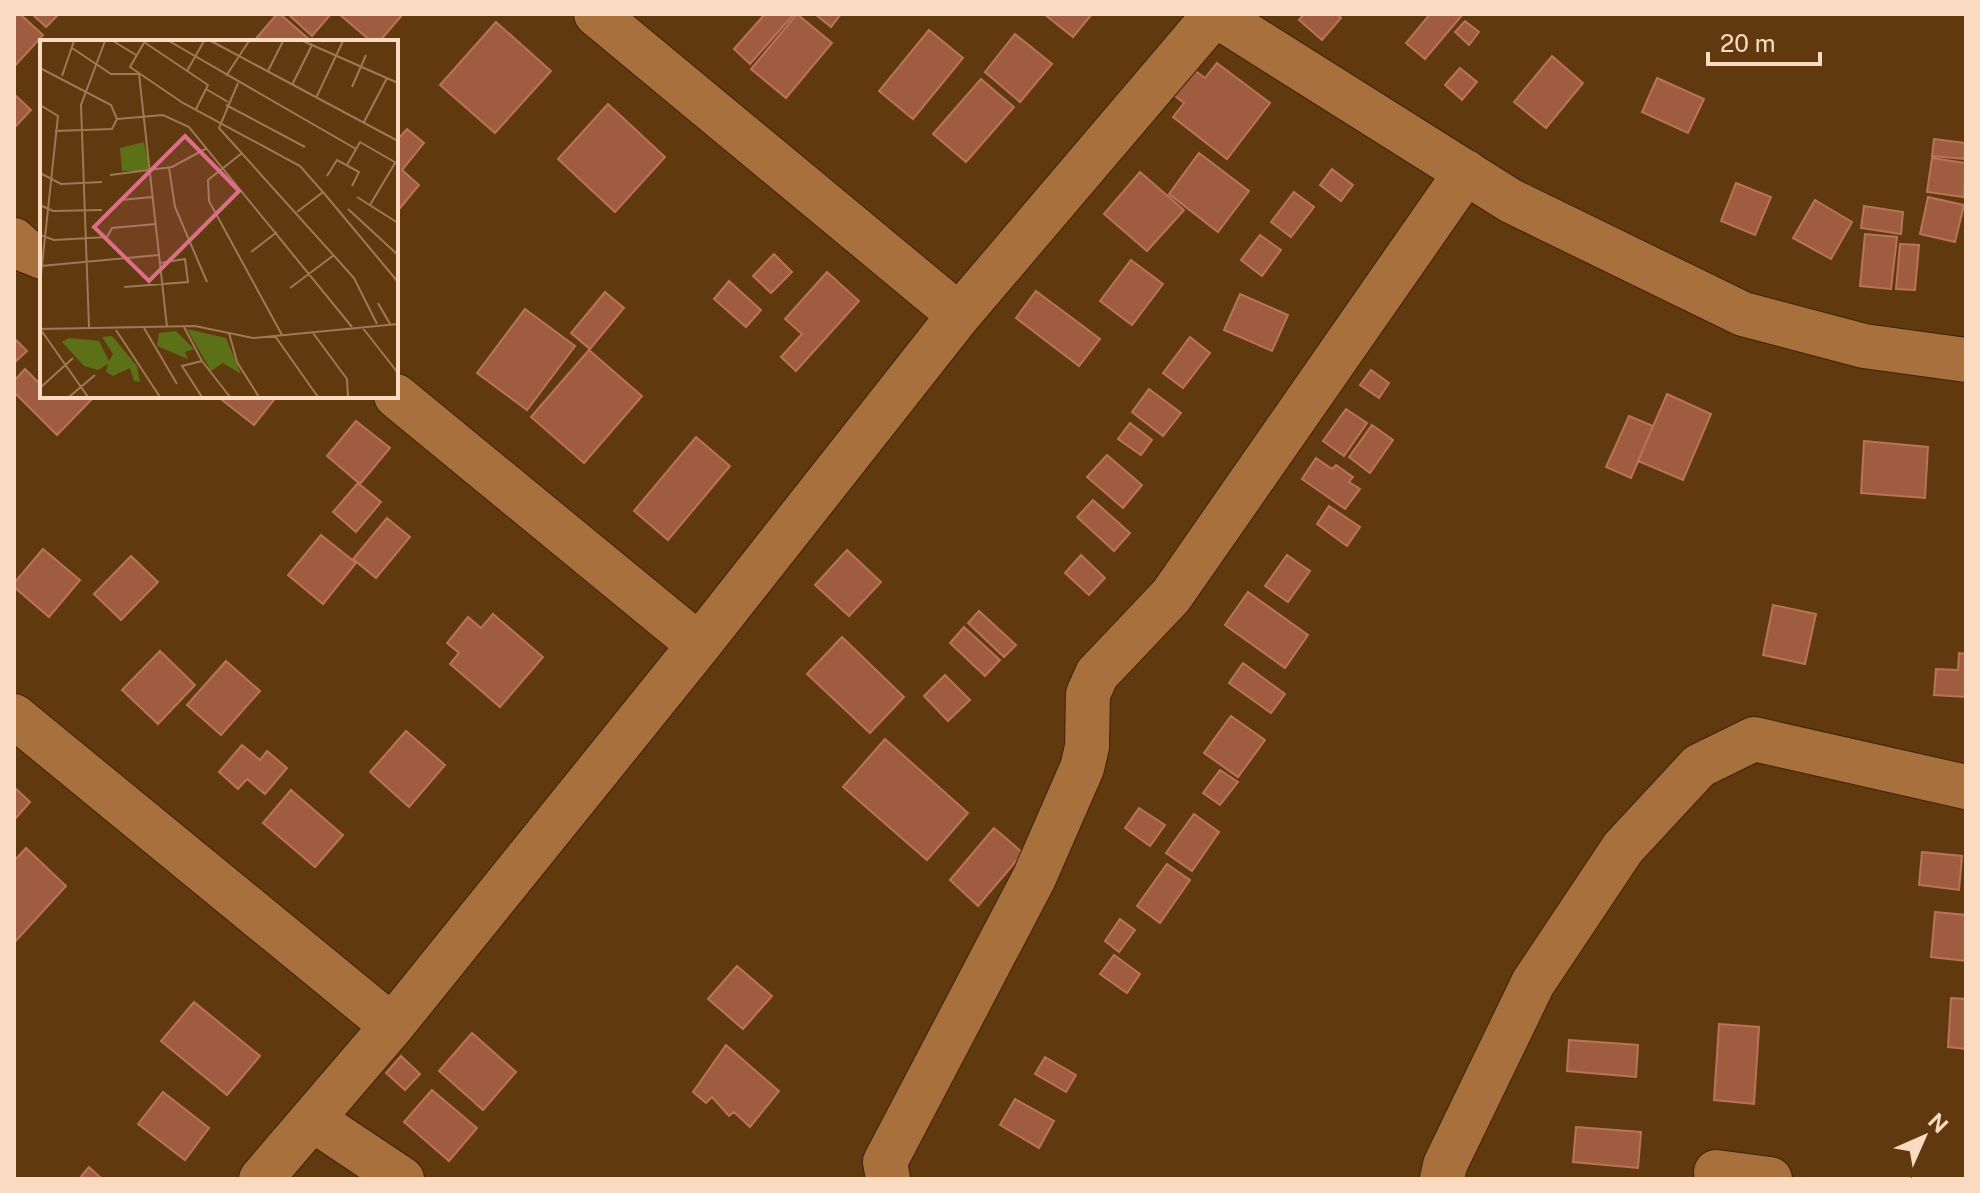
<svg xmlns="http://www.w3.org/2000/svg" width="1980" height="1193" viewBox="0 0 1980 1193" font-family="'Public Sans',sans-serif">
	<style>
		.building { fill: #a05c41; stroke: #b97357; stroke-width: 2 }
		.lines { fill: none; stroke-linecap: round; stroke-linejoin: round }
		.minor-casing { stroke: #3f2306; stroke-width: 46 }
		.minor { stroke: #a8703c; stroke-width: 44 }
		.inset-road { fill: none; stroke: #9e7956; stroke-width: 2 }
		.view { fill: #db6f88; fill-opacity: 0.15; stroke: #db6f88; stroke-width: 4 }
		.inset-edge { fill: none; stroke: #fadac0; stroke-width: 4 }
	</style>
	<rect width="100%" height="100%" fill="#61390f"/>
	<path class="building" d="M 14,14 L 20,14 L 43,35 L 14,67 Z
		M 32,14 L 59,14 L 46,27 Z
		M 277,14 L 280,14 L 310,40 L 253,42 Z
		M 288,14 L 331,14 L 312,36 Z
		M 339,14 L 403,14 L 379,42 L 372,42 Z
		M 765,14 L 794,14 L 750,64 L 734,49 Z
		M 797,14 L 832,43 L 786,98 L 751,69 Z
		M 815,14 L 841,14 L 831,27 Z
		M 1044,14 L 1092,14 L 1073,37 Z
		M 1304,14 L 1336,14 L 1341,18 L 1322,40 L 1299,20 Z
		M 1430,14 L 1463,14 L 1425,59 L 1406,43 Z
		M 1465,21 L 1479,32 L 1469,45 L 1455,32 Z
		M 496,22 L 551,71 L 495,133 L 440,85 Z
		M 929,30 L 963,58 L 913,119 L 879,91 Z
		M 1015,34 L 1052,64 L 1020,102 L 985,72 Z
		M 1552,56 L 1583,83 L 1546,128 L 1514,102 Z
		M 1217,63 L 1270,103 L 1227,159 L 1173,117 L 1184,103 L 1170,92 L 1190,67 L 1205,78 Z
		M 1460,68 L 1477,82 L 1462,100 L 1445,85 Z
		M 1657,78 L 1704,99 L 1688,133 L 1642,112 Z
		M 981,79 L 1014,107 L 966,162 L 933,134 Z
		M 14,94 L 31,110 L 14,128 Z
		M 608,104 L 665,157 L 615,212 L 558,159 Z
		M 407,129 L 424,143 L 402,170 L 419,185 L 396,213 L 396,141 Z
		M 1934,139 L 1966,143 L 1964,159 L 1932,156 Z
		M 1199,153 L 1249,191 L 1218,232 L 1169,194 Z
		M 1932,158 L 1966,163 L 1964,197 L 1927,192 Z
		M 1332,169 L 1353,185 L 1341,201 L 1320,185 Z
		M 1140,172 L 1184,210 L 1147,251 L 1104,214 Z
		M 1736,183 L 1771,197 L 1755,235 L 1721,221 Z
		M 1294,192 L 1314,207 L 1291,237 L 1271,222 Z
		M 1928,197 L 1964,205 L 1955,242 L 1920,234 Z
		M 1815,200 L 1852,222 L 1831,259 L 1793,238 Z
		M 1864,206 L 1903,212 L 1901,234 L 1861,228 Z
		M 1865,234 L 1897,237 L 1891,289 L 1860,286 Z
		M 1260,235 L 1281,250 L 1262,276 L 1241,260 Z
		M 1900,244 L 1919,245 L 1915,290 L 1896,289 Z
		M 774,254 L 792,272 L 771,293 L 753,276 Z
		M 1131,260 L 1163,284 L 1132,325 L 1100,301 Z
		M 827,272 L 859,301 L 796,371 L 781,357 L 802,334 L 785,319 Z
		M 729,281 L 761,310 L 746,327 L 714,299 Z
		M 1036,291 L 1100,339 L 1079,366 L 1016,318 Z
		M 605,292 L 624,308 L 590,349 L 571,333 Z
		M 1240,294 L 1288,315 L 1272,351 L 1224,330 Z
		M 525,309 L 575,346 L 527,410 L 477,373 Z
		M 1190,337 L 1210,353 L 1183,388 L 1163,373 Z
		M 14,338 L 27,351 L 14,363 Z
		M 589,350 L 642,396 L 584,463 L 531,417 Z
		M 25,369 L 42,386 L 42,396 L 95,396 L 57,435 L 14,392 L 14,381 Z
		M 1371,370 L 1389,383 L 1379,398 L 1360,385 Z
		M 1149,389 L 1181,413 L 1163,436 L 1132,412 Z
		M 1667,394 L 1711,414 L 1683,480 L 1638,461 Z
		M 217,396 L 277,396 L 254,425 Z
		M 1346,409 L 1367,423 L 1344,456 L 1323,441 Z
		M 1629,416 L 1653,426 L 1631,478 L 1606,467 Z
		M 356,421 L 390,448 L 360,484 L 327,456 Z
		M 1130,423 L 1152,440 L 1141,455 L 1118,439 Z
		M 1372,425 L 1393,440 L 1370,473 L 1349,457 Z
		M 696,437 L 730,466 L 668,540 L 634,511 Z
		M 1864,441 L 1928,447 L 1925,498 L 1861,493 Z
		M 1107,455 L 1142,485 L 1123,508 L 1087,477 Z
		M 1316,458 L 1332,469 L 1336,465 L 1353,477 L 1349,482 L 1360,489 L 1345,509 L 1302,479 Z
		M 358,483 L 381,502 L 356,532 L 333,512 Z
		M 1093,500 L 1130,533 L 1114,551 L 1077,517 Z
		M 1329,506 L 1360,527 L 1347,546 L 1317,524 Z
		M 387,518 L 410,537 L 376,578 L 353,559 Z
		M 321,535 L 356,563 L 323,604 L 288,575 Z
		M 43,549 L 80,580 L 49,617 L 14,587 L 14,583 Z
		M 847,550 L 881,582 L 849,616 L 815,585 Z
		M 1081,555 L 1105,578 L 1089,595 L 1065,573 Z
		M 1287,555 L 1310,571 L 1288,602 L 1265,586 Z
		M 131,556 L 158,582 L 121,620 L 94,594 Z
		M 1248,592 L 1308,635 L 1285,668 L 1225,625 Z
		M 1773,605 L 1816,614 L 1805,664 L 1763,655 Z
		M 979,611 L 1016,645 L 1004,657 L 968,623 Z
		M 493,614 L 543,657 L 500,707 L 450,664 L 459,653 L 447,643 L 468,617 L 481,628 Z
		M 964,627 L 1000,660 L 985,676 L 950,643 Z
		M 842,637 L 904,697 L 870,733 L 807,674 Z
		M 160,651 L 195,685 L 158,724 L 122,690 Z
		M 1959,653 L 1966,654 L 1966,697 L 1934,695 L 1936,669 L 1958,670 Z
		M 226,661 L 260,691 L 221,735 L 187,705 Z
		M 1243,663 L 1285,694 L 1271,713 L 1229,683 Z
		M 945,675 L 970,700 L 948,721 L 924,696 Z
		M 1231,716 L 1265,740 L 1238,777 L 1204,753 Z
		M 406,731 L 445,765 L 409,807 L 370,772 Z
		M 885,739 L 968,813 L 927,860 L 843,787 Z
		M 242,745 L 260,760 L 267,751 L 287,768 L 265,794 L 247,779 L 238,789 L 219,772 Z
		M 1220,770 L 1238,782 L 1220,805 L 1203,793 Z
		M 14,787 L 30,802 L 14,820 Z
		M 291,790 L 343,835 L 315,867 L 263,823 Z
		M 1139,808 L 1165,825 L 1150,846 L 1125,828 Z
		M 1194,814 L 1219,832 L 1192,871 L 1166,853 Z
		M 994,828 L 1023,853 L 978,906 L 950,880 Z
		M 26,848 L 66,886 L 14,943 L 14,861 Z
		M 1922,852 L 1962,856 L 1959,890 L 1919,885 Z
		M 1167,864 L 1190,880 L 1160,923 L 1137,906 Z
		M 1935,912 L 1966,915 L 1966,961 L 1931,957 Z
		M 1120,919 L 1135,930 L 1119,952 L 1105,941 Z
		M 1114,955 L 1140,974 L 1127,993 L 1100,974 Z
		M 737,966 L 772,996 L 743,1029 L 708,999 Z
		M 1951,998 L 1966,999 L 1966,1049 L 1948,1047 Z
		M 194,1002 L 260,1056 L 227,1095 L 161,1041 Z
		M 1719,1024 L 1759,1027 L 1754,1104 L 1714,1100 Z
		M 472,1033 L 516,1072 L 483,1110 L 439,1071 Z
		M 1569,1040 L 1638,1045 L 1636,1077 L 1567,1071 Z
		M 726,1045 L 779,1091 L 750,1127 L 734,1112 L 729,1116 L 712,1097 L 706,1103 L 693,1092 Z
		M 401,1056 L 420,1074 L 405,1090 L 386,1073 Z
		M 1045,1057 L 1076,1075 L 1066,1092 L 1035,1074 Z
		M 432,1090 L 477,1128 L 449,1161 L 404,1122 Z
		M 163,1092 L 209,1128 L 185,1160 L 138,1124 Z
		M 1015,1099 L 1054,1121 L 1039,1148 L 1000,1125 Z
		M 1576,1127 L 1641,1132 L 1638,1168 L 1573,1162 Z
		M 89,1167 L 102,1179 L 79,1179 Z"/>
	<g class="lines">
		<g class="minor-casing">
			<path id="minor" d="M 596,14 L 959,315
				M 1214,14 L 1511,201 L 1743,314 L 1864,346 L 1966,360
				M 14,240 L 25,250 L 42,257
				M 396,396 L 699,645
				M 14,716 L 392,1026
				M 312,1119 L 402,1179
				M 1716,1172 L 1770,1179
				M 261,1179 L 392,1026 L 699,645 L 959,315 L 1215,14
				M 888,1179 L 885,1162 L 1034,878 L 1082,768 L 1087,747 L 1088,694 L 1097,674 L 1171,596 L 1466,172
				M 1442,1179 L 1445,1165 L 1533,983 L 1623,848 L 1699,766 L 1754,739 L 1966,787"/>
		</g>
		<use href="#minor" class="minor"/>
	</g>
	<g transform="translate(40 40)">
		<rect width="358" height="358" fill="#61390f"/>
		<path d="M 104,102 L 110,131 L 82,131 L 80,108 ZM 147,289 L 186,298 L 201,334 L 183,323 L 171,331 ZM 136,291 L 154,309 L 145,312 L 148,319 L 117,306 L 119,293 ZM 72,296 L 97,326 L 100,342 L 94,341 L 90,328 L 73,336 L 66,332 L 68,324 L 58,330 L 44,326 L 22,302 L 29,298 L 59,301 L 69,321 L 73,314 L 62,297 Z" fill="#5c7117"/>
		<path class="inset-road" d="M 73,1 L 96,15M 105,1 L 90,27 L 143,63 L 260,126 L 283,152 L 257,172M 129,1 L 316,109M 171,1 L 358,101M 263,1 L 358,43M 104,2 L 168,45 L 156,69M 32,8 L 71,34 L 99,34 L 127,287M 0,28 L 71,65 L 77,79 L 72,89 L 15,91M 147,31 L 164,1M 228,31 L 243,1M 22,36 L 34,1M 186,36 L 209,1M 198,43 L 179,88 L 314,238 L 337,284M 252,45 L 272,5M 312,47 L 326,15M 166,49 L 188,62M 276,58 L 303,1M 0,65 L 18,76 L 0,244M 186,65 L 265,107M 77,79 L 123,75 L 149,87 L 312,287M 324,82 L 347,38M 202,113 L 168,140 L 169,161 L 242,295M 307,125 L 320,102 L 358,124M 129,128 L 135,167 L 167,242M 0,133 L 21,144 L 62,142M 70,135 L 132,127 L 167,108M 287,136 L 297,120 L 319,132 L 312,146M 283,152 L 358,242M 317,157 L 358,183M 81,160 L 112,157M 0,165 L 13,171 L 62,170M 330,165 L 355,123M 308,169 L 358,215M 0,195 L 14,200 L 67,197 L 72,188 L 116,184M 211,212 L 237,192M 1,226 L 119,215M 84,247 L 148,242 L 145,219 L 120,223M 250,248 L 294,215M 338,263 L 350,284M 49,287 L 41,65 L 65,1M 144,287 L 162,321 L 142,326 L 162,357M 322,287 L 358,333M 104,288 L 137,344M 0,289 L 155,286 L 213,298 L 358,284M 1,290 L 48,357M 76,290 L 120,357M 189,293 L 197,322 L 219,357M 273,293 L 307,339 L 308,357M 235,296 L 278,357M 162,321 L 190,357M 0,348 L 33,318M 29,357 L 55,335"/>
		<path class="view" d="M 145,96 L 199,151 L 109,241 L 54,187 Z"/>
		<rect width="358" height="358" class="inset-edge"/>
	</g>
	<rect width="1980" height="1193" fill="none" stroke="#fadac0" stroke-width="32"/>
	<g transform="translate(1924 1137) rotate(45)" stroke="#61390f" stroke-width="6" paint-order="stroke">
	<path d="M0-6L14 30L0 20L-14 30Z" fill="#fadac0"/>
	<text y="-12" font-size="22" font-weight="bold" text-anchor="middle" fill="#fadac0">N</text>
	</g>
	<path d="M1708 52v12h112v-12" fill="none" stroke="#fadac0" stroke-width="4"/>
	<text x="1720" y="52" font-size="24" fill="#fadac0" stroke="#61390f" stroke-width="6" paint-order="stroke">20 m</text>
</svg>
